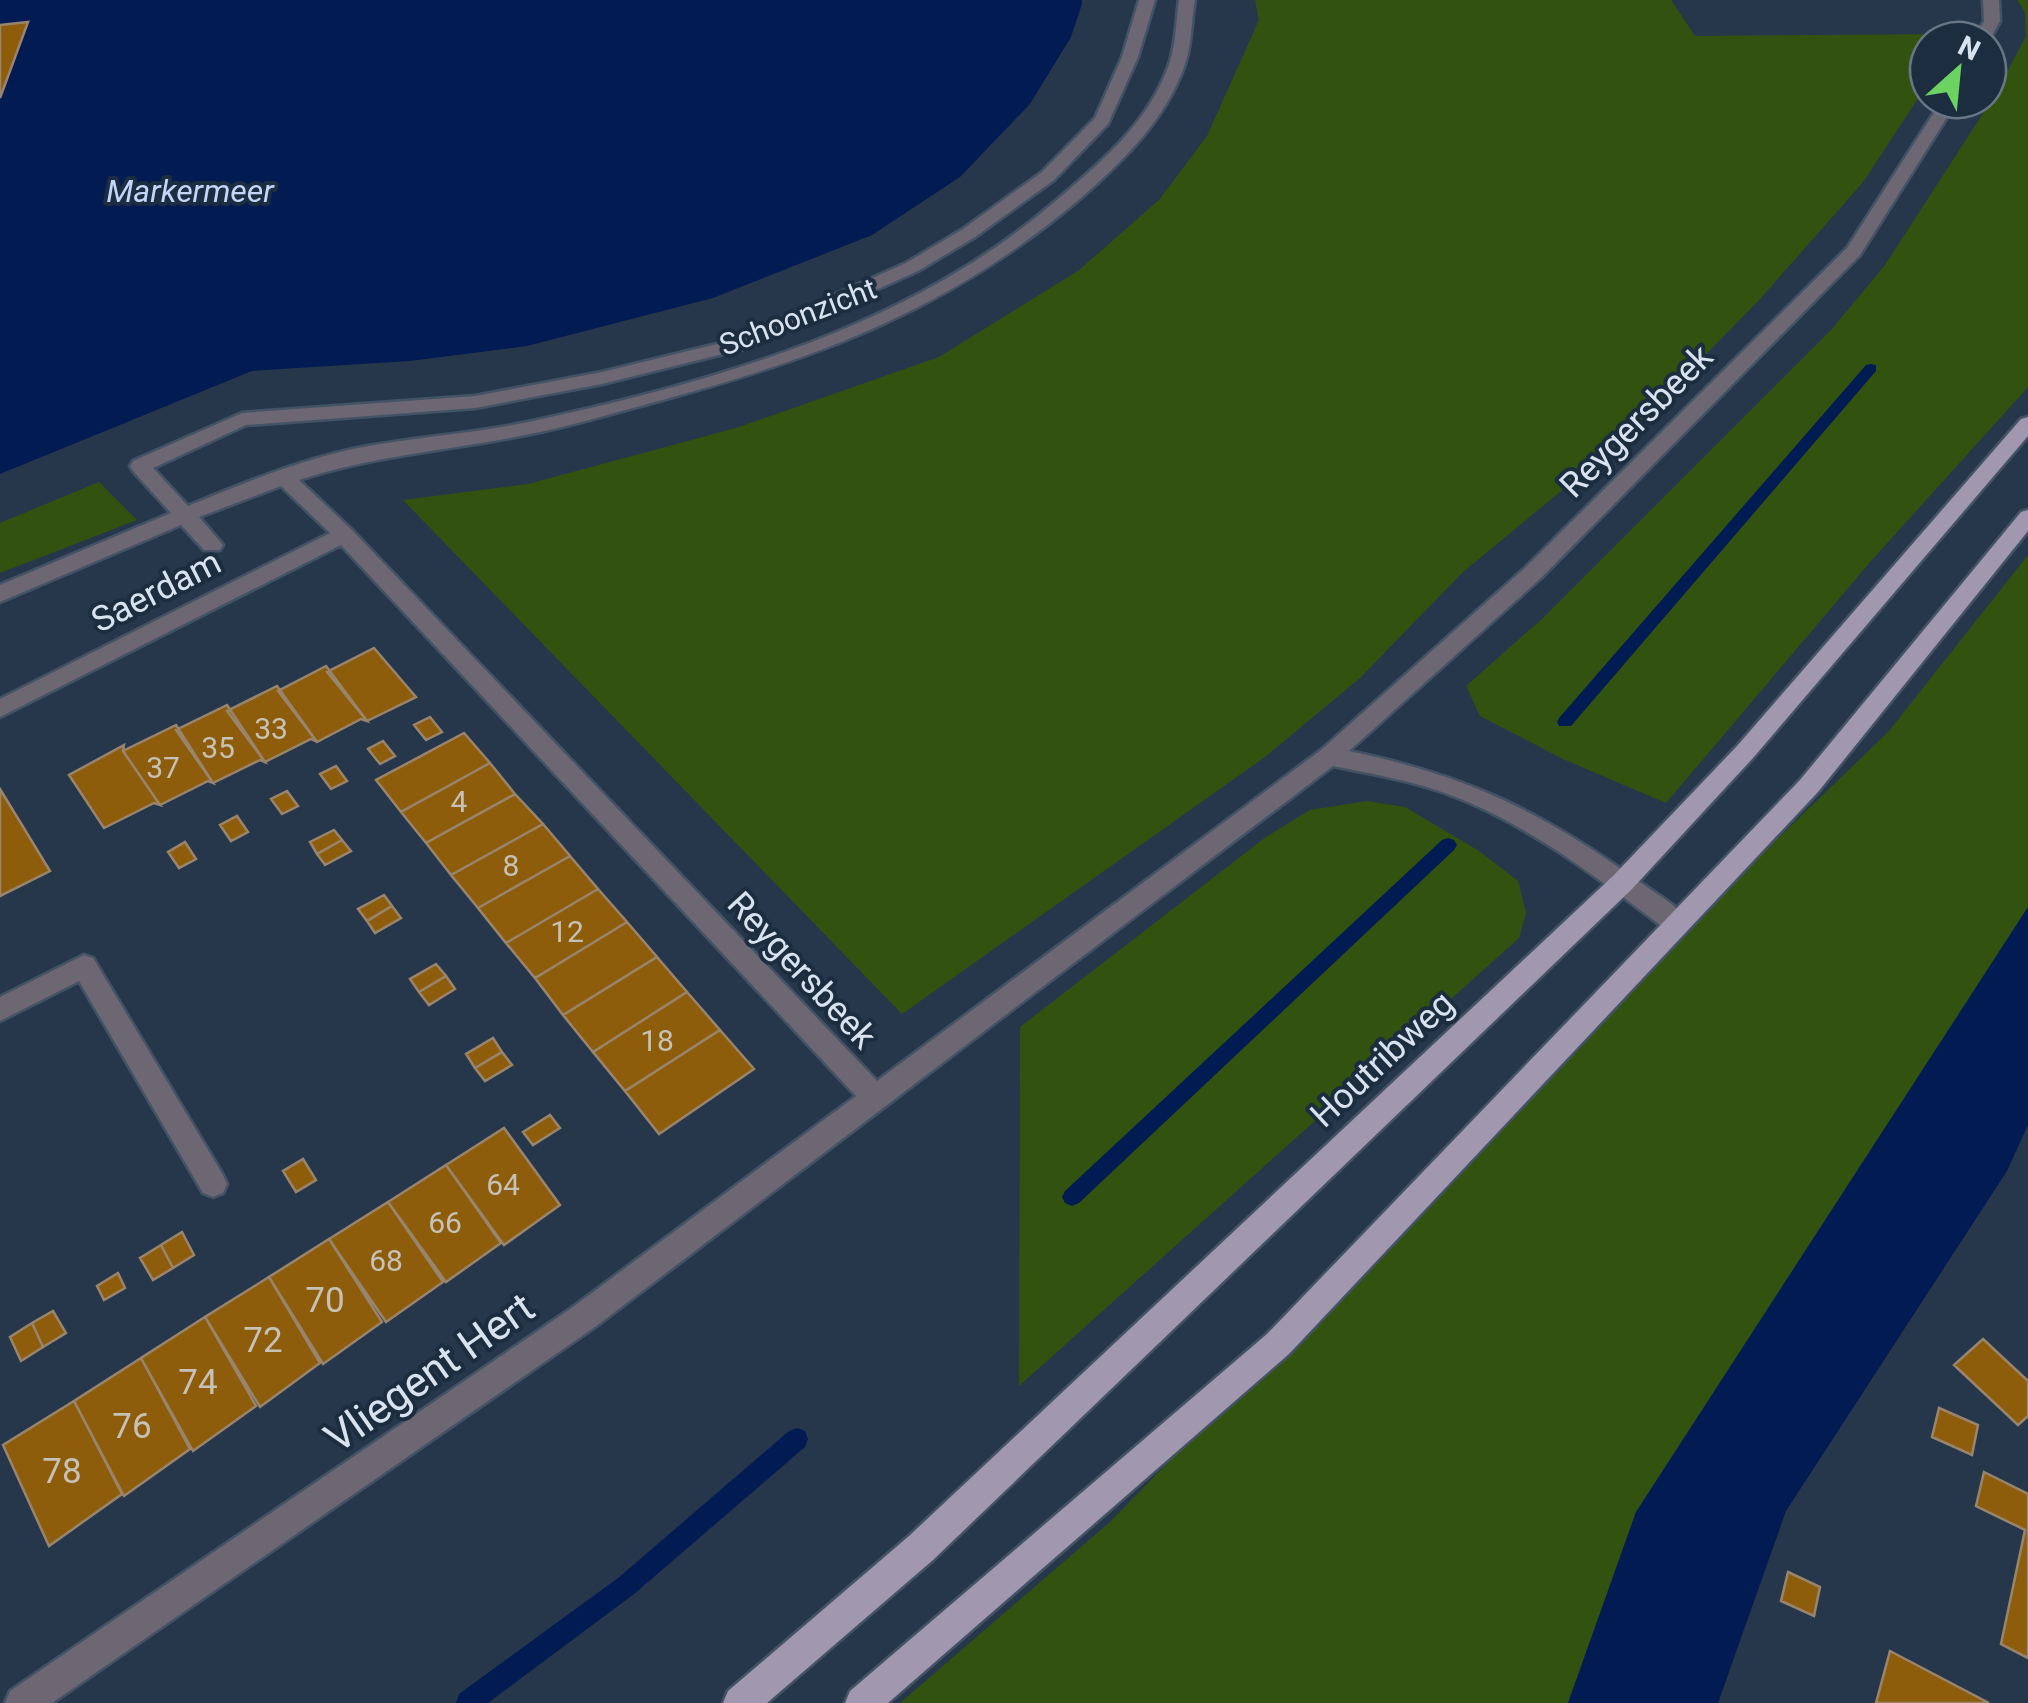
<svg xmlns="http://www.w3.org/2000/svg" width="2028" height="1703" viewBox="0 0 2028 1703" font-family="Roboto,sans-serif">
	<style>
		.green { fill: #32530f }
		.water { fill: #021b53 }
		.lines { fill: none; stroke-linecap: round; stroke-linejoin: round }
		.stream { fill: #021b53; fill-rule: evenodd }
		.building { fill: #8d5d0b; stroke: #99856d; stroke-width: 2.5 }
		.minor-casing { stroke: #435365; stroke-width: 5 }
		.major-casing { stroke: #435365; stroke-width: 5 }
		.minor { fill: #6c6773; fill-rule: evenodd }
		.major { fill: #a197ae; fill-rule: evenodd }
		.labels { text-anchor: middle; stroke-width: 8; stroke-linejoin: round; paint-order: stroke }
		.far-street-label { font-size: 30px; fill: #d9e3f0; stroke: #1d2d40 }
		.number-label { font-size: 30px; fill: #c6c2b7 }
		.far-water-label { font-size: 32px; font-style: italic; fill: #c2d6fa; stroke: #1d2d40 }
		.street-label { font-size: 35px; fill: #d9e3f0; stroke: #1d2d40 }
		.near-number-label { font-size: 35px; fill: #c6c2b7 }
		.near-street-label { font-size: 42px; fill: #d9e3f0; stroke: #1d2d40 }
	</style>
	<rect width="100%" height="100%" fill="#27374b"/>
	<path class="green" d="M 1255,0 L 1671,0 L 1695,36 L 1953,34 L 1950,40 L 1928,40 L 1928,83 L 1864,181 L 1760,299 L 1618,444 L 1463,572 L 1360,678 L 1265,757 L 902,1014 L 403,500 L 528,484 L 736,428 L 939,357 L 1078,271 L 1159,200 L 1207,136 L 1259,20 Z
		M 2017,0 L 2028,0 L 2028,387 L 1871,561 L 1666,803 L 1563,759 L 1480,716 L 1466,686 L 1542,619 L 1832,329 L 1885,265 L 1995,95 L 2026,36 L 2025,12 Z
		M 99,482 L 137,520 L 0,573 L 0,523 Z
		M 2028,555 L 2028,907 L 1636,1512 L 1568,1703 L 900,1703 L 1110,1522 L 1770,846 L 1889,731 Z
		M 1367,801 L 1405,807 L 1479,851 L 1518,881 L 1526,913 L 1519,938 L 1019,1386 L 1020,1027 L 1266,837 L 1310,810 Z"/>
	<path class="water" d="M 0,0 L 1082,0 L 1082,4 L 1071,37 L 1030,104 L 960,177 L 872,235 L 713,298 L 527,346 L 410,361 L 252,371 L 0,474 Z
		M 2028,907 L 2028,1125 L 2007,1171 L 1786,1511 L 1718,1703 L 1568,1703 L 1636,1512 Z"/>
	<g class="lines">
		<path class="stream" d="M 1871,364 L 1876,365 L 1876,371 L 1571,726 L 1559,726 L 1557,722 L 1559,718 L 1866,365 Z
			M 1448,838 L 1454,840 L 1457,845 L 1454,850 L 1079,1203 L 1072,1206 L 1065,1203 L 1062,1197 L 1065,1191 L 1442,840 Z
			M 797,1428 L 805,1431 L 808,1439 L 805,1447 L 634,1594 L 488,1703 L 456,1703 L 459,1694 L 618,1578 L 789,1431 Z"/>
	</g>
	<path class="building" d="M 28,22 L 0,98 L 0,25 Z
		M 374,648 L 416,697 L 367,721 L 327,672 Z
		M 326,666 L 367,721 L 361,719 L 317,742 L 278,691 Z
		M 277,686 L 317,742 L 311,739 L 265,762 L 227,711 Z
		M 227,705 L 265,762 L 260,760 L 213,783 L 176,730 Z
		M 430,717 L 442,732 L 426,740 L 414,725 Z
		M 176,725 L 213,783 L 208,781 L 160,805 L 123,751 Z
		M 464,733 L 490,763 L 401,812 L 376,780 Z
		M 383,741 L 395,756 L 380,764 L 368,749 Z
		M 124,745 L 123,751 L 160,805 L 154,803 L 104,828 L 69,775 Z
		M 490,763 L 515,794 L 426,843 L 401,812 Z
		M 336,766 L 347,781 L 331,789 L 320,774 Z
		M 0,789 L 50,871 L 0,896 Z
		M 287,791 L 298,806 L 282,814 L 271,799 Z
		M 515,794 L 543,824 L 451,875 L 426,843 Z
		M 237,816 L 248,832 L 231,841 L 220,825 Z
		M 543,824 L 570,856 L 478,908 L 451,875 Z
		M 334,830 L 342,840 L 317,854 L 310,842 Z
		M 342,840 L 351,851 L 325,865 L 317,854 Z
		M 185,842 L 196,859 L 179,868 L 168,852 Z
		M 570,856 L 598,889 L 506,943 L 478,908 Z
		M 598,889 L 627,922 L 535,978 L 506,943 Z
		M 384,895 L 392,906 L 367,921 L 358,909 Z
		M 392,906 L 401,918 L 375,933 L 367,921 Z
		M 627,922 L 657,957 L 563,1015 L 535,978 Z
		M 657,957 L 687,992 L 593,1052 L 563,1015 Z
		M 436,964 L 446,976 L 419,992 L 410,979 Z
		M 446,976 L 455,989 L 429,1005 L 419,992 Z
		M 687,992 L 720,1030 L 625,1091 L 593,1052 Z
		M 720,1030 L 754,1069 L 659,1134 L 625,1091 Z
		M 493,1038 L 502,1052 L 475,1068 L 466,1054 Z
		M 502,1052 L 512,1065 L 485,1081 L 475,1068 Z
		M 550,1115 L 560,1128 L 533,1145 L 523,1132 Z
		M 504,1128 L 560,1205 L 504,1245 L 446,1165 Z
		M 303,1159 L 316,1180 L 296,1192 L 283,1171 Z
		M 446,1165 L 501,1243 L 446,1282 L 388,1202 Z
		M 388,1202 L 443,1282 L 386,1322 L 329,1239 Z
		M 182,1232 L 194,1255 L 173,1268 L 161,1245 Z
		M 329,1239 L 382,1322 L 323,1364 L 269,1277 Z
		M 161,1245 L 173,1268 L 153,1280 L 140,1258 Z
		M 118,1273 L 125,1288 L 104,1300 L 97,1286 Z
		M 269,1277 L 320,1363 L 260,1407 L 205,1317 Z
		M 53,1311 L 66,1333 L 43,1347 L 32,1323 Z
		M 205,1317 L 256,1406 L 193,1451 L 141,1358 Z
		M 32,1323 L 43,1347 L 21,1361 L 10,1337 Z
		M 1983,1339 L 2028,1381 L 2028,1416 L 2018,1425 L 1954,1365 Z
		M 141,1358 L 190,1449 L 124,1496 L 74,1401 Z
		M 74,1401 L 122,1494 L 49,1546 L 3,1445 Z
		M 1939,1408 L 1978,1425 L 1972,1455 L 1932,1437 Z
		M 1984,1472 L 2028,1494 L 2028,1658 L 2001,1644 L 2025,1530 L 1976,1506 Z
		M 1788,1572 L 1820,1587 L 1814,1616 L 1781,1601 Z
		M 1890,1651 L 1989,1703 L 1876,1703 Z"/>
	<g class="lines">
		<g class="minor-casing">
			<path id="minor" d="M 1139,0 L 1155,0 L 1138,57 L 1108,124 L 1054,180 L 975,237 L 918,271 L 747,348 L 602,384 L 475,408 L 246,425 L 153,468 L 188,506 C 240,484 298,461 353,449 C 412,437 474,434 533,421 C 715,381 907,328 1052,204 C 1098,165 1147,125 1168,67 C 1176,47 1176,21 1179,0 L 1195,0 C 1191,21 1192,47 1184,67 C 1165,120 1123,161 1082,197 C 951,309 819,358 655,402 C 613,413 572,426 530,434 C 452,450 375,455 299,480 L 352,530 L 877,1081 L 1321,750 L 1526,567 L 1847,248 L 1942,100 L 1958,100 L 1860,255 L 1542,577 L 1349,751 C 1468,776 1538,810 1637,880 C 1653,892 1680,906 1690,924 L 1686,931 L 1677,934 L 1668,931 C 1602,881 1531,826 1453,796 C 1414,781 1373,774 1333,766 L 595,1327 L 52,1703 L 5,1703 L 10,1691 L 573,1307 L 856,1096 L 341,545 L 0,717 L 0,699 L 330,533 L 281,486 L 199,517 L 223,545 L 220,550 L 204,550 L 181,525 L 0,602 L 0,585 L 171,513 L 133,471 L 130,466 L 133,461 L 242,413 L 475,396 L 602,372 L 733,340 L 906,263 L 963,229 L 1042,172 L 1095,118 L 1122,57 Z
				M 1983,0 L 1999,0 L 2000,21 L 1988,43 L 1974,40 L 1984,21 Z
				M 84,955 L 93,958 L 223,1175 L 227,1184 L 223,1193 L 213,1197 L 203,1193 L 79,981 L 0,1021 L 0,997 Z"/>
		</g>
		<g class="major-casing">
			<path id="major" d="M 2028,417 L 2028,436 L 1753,758 L 1632,889 L 933,1560 L 767,1703 L 723,1703 L 728,1691 L 909,1536 L 1614,875 L 1737,746 L 2021,419 Z
				M 2028,510 L 2028,531 L 1818,792 L 1289,1354 L 888,1703 L 845,1703 L 850,1691 L 1267,1334 L 1800,780 L 2021,512 Z"/>
		</g>
		<use href="#minor" class="minor"/>
		<use href="#major" class="major"/>
	</g>
	<g class="labels">
		<g class="far-street-label">
			<text transform="translate(798 317) rotate(-21)" y="10">Schoonzicht</text>
		</g>
		<g class="number-label">
			<text x="271" y="739">33</text>
			<text x="218" y="758">35</text>
			<text x="163" y="778">37</text>
			<text x="459" y="812">4</text>
			<text x="511" y="876">8</text>
			<text x="567" y="942">12</text>
			<text x="657" y="1051">18</text>
			<text x="503" y="1195">64</text>
			<text x="445" y="1233">66</text>
			<text x="386" y="1271">68</text>
		</g>
		<g class="far-water-label">
			<text x="190" y="202">Markermeer</text>
		</g>
		<g class="street-label">
			<text transform="translate(1636 421) rotate(-45)" y="12">Reygersbeek</text>
			<text transform="translate(156 591) rotate(-27)" y="12">Saerdam</text>
			<text transform="translate(802 970) rotate(47)" y="12">Reygersbeek</text>
			<text transform="translate(1382 1059) rotate(-43)" y="12">Houtribweg</text>
		</g>
		<g class="near-number-label">
			<text x="325" y="1312">70</text>
			<text x="263" y="1352">72</text>
			<text x="198" y="1394">74</text>
			<text x="132" y="1438">76</text>
			<text x="62" y="1483">78</text>
		</g>
		<g class="near-street-label">
			<text transform="translate(429 1372) rotate(-35)" y="15">Vliegent Hert</text>
		</g>
	</g>
	<g transform="translate(1958 70) rotate(27)"><circle r="48" fill="#1d2d40" stroke="#687686" stroke-width="2.5"/>
	<path d="M0-8L18 38L0 25L-18 38Z" fill="#6cd362"/>
	<text y="-15" font-size="28" font-weight="bold" text-anchor="middle" fill="#d9e3f0">N</text>
	</g>
</svg>
